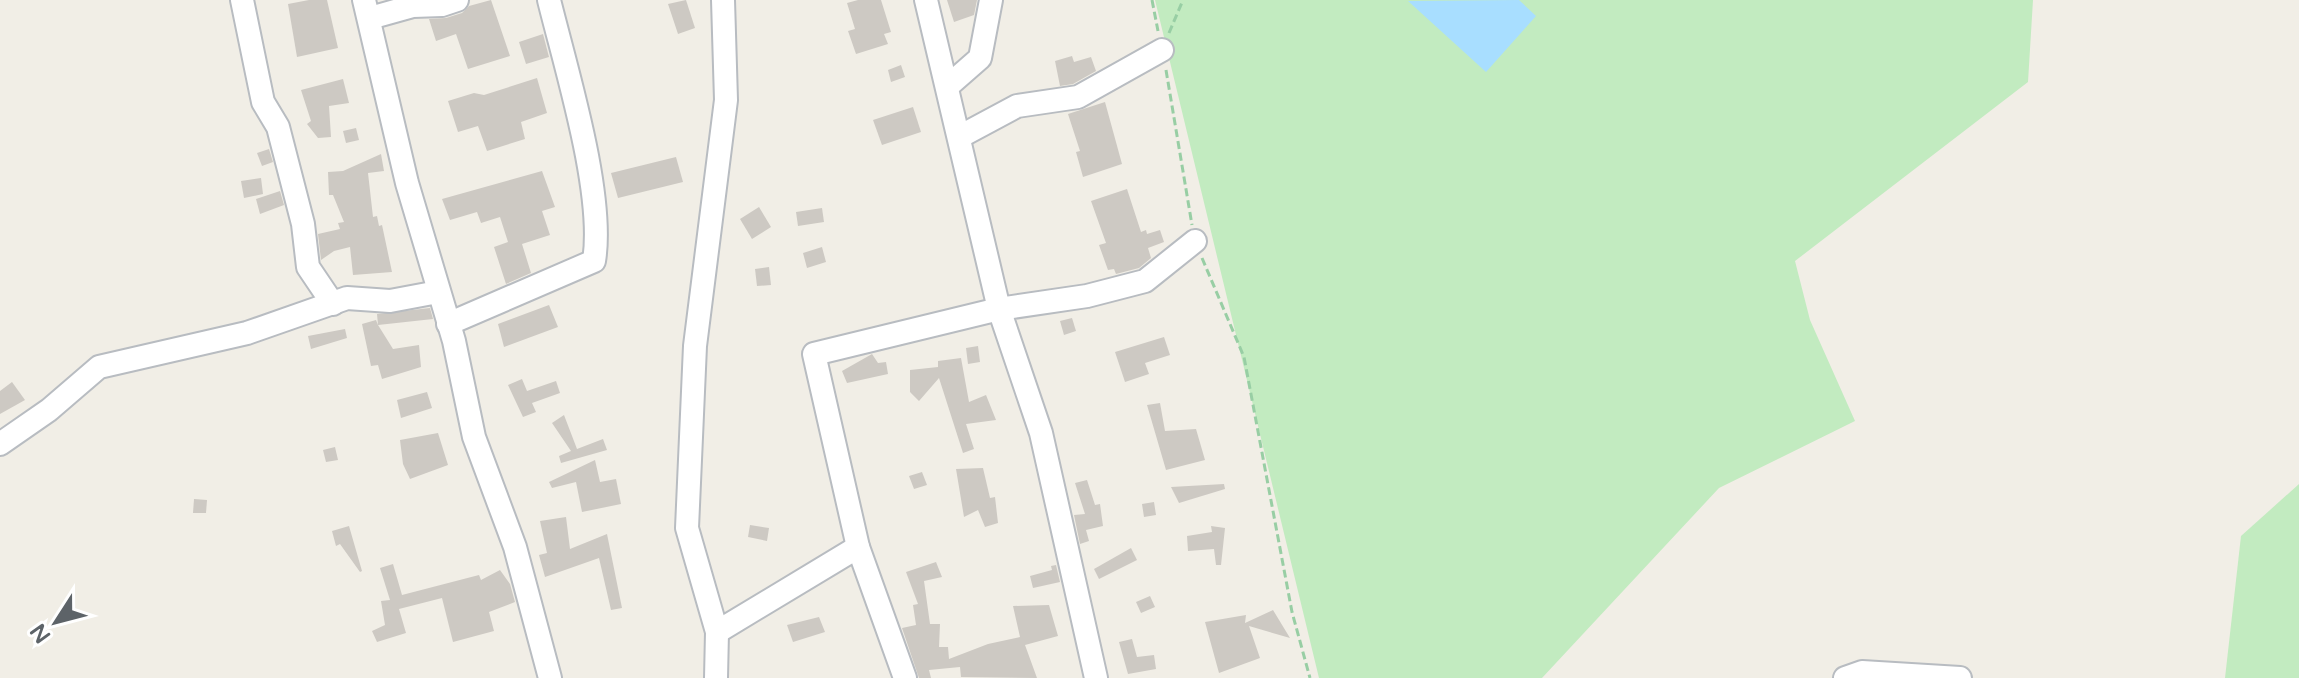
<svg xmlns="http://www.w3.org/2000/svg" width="2299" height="678" viewBox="0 0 2299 678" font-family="'Varela Round',sans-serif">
<rect width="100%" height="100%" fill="#f1eee6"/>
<!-- green -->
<g fill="#c2ebc0">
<polygon points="1155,0 2033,0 2028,82 1795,261 1810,320 1855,421 1719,488 1542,678 1319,678"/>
<polygon points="2299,484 2299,678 2225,678 2241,536"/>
</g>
<!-- water -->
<polygon fill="#a8deff" points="1519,0 1536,16 1486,72 1408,1"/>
<!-- building -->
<g fill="#cdc9c3">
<polygon points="309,0 327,0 338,48 297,57 288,4"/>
<polygon points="491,0 510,56 468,69 456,34 436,41 429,19 446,18 462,13 469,6"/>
<polygon points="686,0 695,28 678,34 668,4"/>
<polygon points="858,0 881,0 891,32 884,34 888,44 856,54 848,31 855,29 847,3"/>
<polygon points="947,0 977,0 974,15 954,22"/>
<polygon points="543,34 549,57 526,64 519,42"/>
<polygon points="1072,56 1074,62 1091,57 1096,71 1073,84 1060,86 1055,61"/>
<polygon points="901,65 905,77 891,82 888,70"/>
<polygon points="537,78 547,113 521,122 525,139 487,151 478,126 458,132 448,101 474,93 484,95"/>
<polygon points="343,79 349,103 329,106 331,137 318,138 307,124 311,121 301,90"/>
<polygon points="1105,102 1122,164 1083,177 1076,152 1080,151 1068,114"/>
<polygon points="913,107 921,132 882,145 873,120"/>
<polygon points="356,128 359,140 346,143 343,131"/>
<polygon points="269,149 273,162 262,166 257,153"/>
<polygon points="381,154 384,171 368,173 373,217 377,216 379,226 382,225 392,272 353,275 350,247 334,251 321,260 318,234 340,229 338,223 344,222 333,195 329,195 328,172 343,171"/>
<polygon points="676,157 683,182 618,198 611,173"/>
<polygon points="542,171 555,207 542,211 550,235 522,244 531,273 506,284 494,247 508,242 500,217 481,223 477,212 450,220 442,199"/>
<polygon points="261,178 263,194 244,198 241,181"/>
<polygon points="1127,189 1141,232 1146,230 1147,234 1160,230 1164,242 1148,248 1151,258 1139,268 1116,274 1114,269 1108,270 1099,245 1106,243 1091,201"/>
<polygon points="280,191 284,205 260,214 256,199"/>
<polygon points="759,207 771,227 752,239 740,219"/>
<polygon points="822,208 824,222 798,226 796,212"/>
<polygon points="822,247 826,262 807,268 803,253"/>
<polygon points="769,267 771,285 757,286 755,269"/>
<polygon points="549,305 558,327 504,347 498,324"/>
<polygon points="430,308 433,319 378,325 393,349 419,345 421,367 382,379 378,365 371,366 362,324 376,320 378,325 377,314"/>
<polygon points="1072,318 1076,331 1064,335 1060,321"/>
<polygon points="345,329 347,338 311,349 308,336"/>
<polygon points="1164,337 1170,355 1145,363 1149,374 1125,382 1115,352"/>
<polygon points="978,346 980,362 968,364 966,348"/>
<polygon points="872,354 878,363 886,362 888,374 847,383 842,371"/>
<polygon points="961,358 969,402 986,395 996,420 966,424 974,449 963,453 939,378 919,401 910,392 910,370 938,367 938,361"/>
<polygon points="522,379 527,391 556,381 560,393 532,403 536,412 523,417 508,385"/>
<polygon points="12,382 25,400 0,414 0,391"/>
<polygon points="427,392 432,408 401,418 397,400"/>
<polygon points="1160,403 1165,431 1196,429 1205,460 1166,470 1147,405"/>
<polygon points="564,415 577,449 603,439 607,450 561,463 559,456 571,451 552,423"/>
<polygon points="438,433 448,465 410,479 403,464 400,440"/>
<polygon points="335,447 338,460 326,462 323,450"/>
<polygon points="595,460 600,482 616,479 621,504 582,512 576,482 552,488 549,482"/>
<polygon points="983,468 990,498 995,497 998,523 985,527 978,510 964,517 956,469"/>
<polygon points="922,472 927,485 914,489 909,476"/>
<polygon points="1087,480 1095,505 1100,504 1103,526 1086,530 1089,541 1080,544 1074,515 1085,514 1075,483"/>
<polygon points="1224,484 1225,489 1179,503 1171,487"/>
<polygon points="194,499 207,500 206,513 193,513"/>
<polygon points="1154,502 1156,515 1144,517 1142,504"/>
<polygon points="566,517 570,549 607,534 622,608 611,610 599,558 545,577 539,555 547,553 540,521"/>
<polygon points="750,525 769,528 767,541 748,537"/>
<polygon points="349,526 362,571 360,572 340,544 336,546 332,531"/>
<polygon points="1211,526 1225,528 1221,565 1216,565 1214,549 1188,551 1187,536 1212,532"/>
<polygon points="1131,548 1137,560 1099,579 1094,569"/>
<polygon points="936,562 942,577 924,581 930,624 940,624 939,647 948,647 949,659 988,644 1020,637 1013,606 1049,605 1058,636 1025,645 1037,678 961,677 960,667 929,670 931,678 919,678 902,628 916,625 913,605 918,604 906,572"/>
<polygon points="393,564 402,595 479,575 481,580 500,570 510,584 515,602 489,612 494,631 453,642 442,598 399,609 406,633 377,642 372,631 385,625 381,601 390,600 380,568"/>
<polygon points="1056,565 1060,582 1033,588 1030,576 1052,570 1051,566"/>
<polygon points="1150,596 1155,607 1141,613 1136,602"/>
<polygon points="1273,610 1290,638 1249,626 1260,658 1219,673 1205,622 1246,615 1245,623"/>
<polygon points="819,617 825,632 793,642 787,625"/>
<polygon points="1132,639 1137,657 1154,655 1156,669 1128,674 1119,642"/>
</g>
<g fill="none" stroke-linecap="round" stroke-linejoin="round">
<defs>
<g id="minor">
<polyline points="242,0 263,102 278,127 303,224 308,267 333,304"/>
<polyline points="364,0 407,183 454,341 474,437 515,547 550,678"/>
<polyline points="926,0 999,309 1041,433 1096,678"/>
<polyline points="370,18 413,6 442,5 457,0"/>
<polyline points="948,86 980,58 991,0"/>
<polyline points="961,136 1017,106 1078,97 1162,50"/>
<path d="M448,324l146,-63c11,-67 -28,-192 -45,-261"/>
<polyline points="0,444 49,410 99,367 247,333 347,298 390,301 438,292"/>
<polyline points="717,632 858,547"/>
<polyline points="716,678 717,632 687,528 695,346 726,100 723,0"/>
<polyline points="905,678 858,547 814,354 999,309 1087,296 1145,281 1195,241"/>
<polyline points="1845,678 1862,672 1960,678"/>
</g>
</defs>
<!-- minor casing -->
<use href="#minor" stroke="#b8bcc1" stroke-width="26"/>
<!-- path -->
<g stroke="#98cea4" stroke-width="3" stroke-dasharray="8 4" stroke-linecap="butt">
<polyline points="1152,0 1158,31"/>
<polyline points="1169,33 1183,0"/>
<polyline points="1166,70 1192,225"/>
<polyline points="1202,258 1244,357 1292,612 1310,678"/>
</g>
<!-- minor -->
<use href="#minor" stroke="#fff" stroke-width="22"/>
</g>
<!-- north arrow -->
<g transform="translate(56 622) rotate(234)" stroke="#ffffff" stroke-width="6" paint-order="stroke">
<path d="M0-6L14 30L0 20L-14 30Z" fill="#5d6368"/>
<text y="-12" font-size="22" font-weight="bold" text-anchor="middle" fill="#5d6368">N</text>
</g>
</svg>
